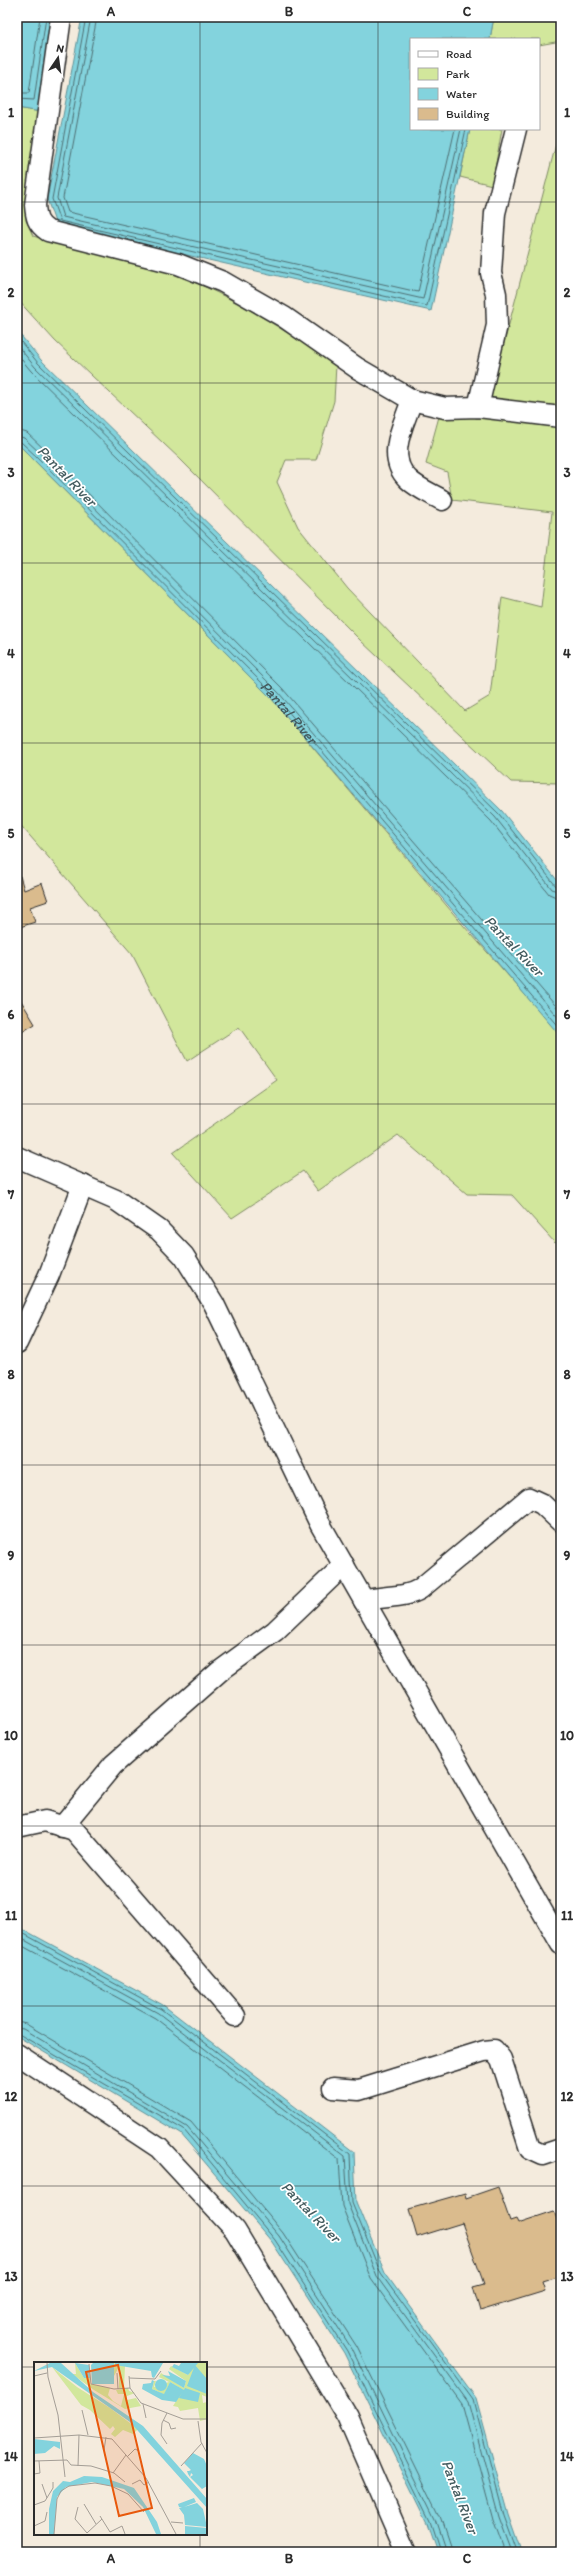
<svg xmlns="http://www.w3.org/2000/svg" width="578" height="2569" viewBox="0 0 578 2569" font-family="Itim,sans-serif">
<rect width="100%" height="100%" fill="#f4ebdd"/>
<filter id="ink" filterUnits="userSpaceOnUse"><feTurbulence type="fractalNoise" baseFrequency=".025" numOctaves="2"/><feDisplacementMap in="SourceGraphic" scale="8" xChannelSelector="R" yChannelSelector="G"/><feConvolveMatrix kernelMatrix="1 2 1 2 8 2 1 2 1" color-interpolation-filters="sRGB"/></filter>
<g filter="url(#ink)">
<!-- green -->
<g fill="#d2e79c" stroke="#7e8964">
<polygon points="494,17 561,17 561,41 539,45 539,39 490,39"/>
<path d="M17,108l24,4 -15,108 7,16c46,15 96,21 141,38 59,22 110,56 162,91l-2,36 -18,59h-30l-9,22 21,45 49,61 118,123 25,-15 12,-99 39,10 11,-95 -100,-12 -5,-28 -21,-8 14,-51 121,14v356l-50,-1 -150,-141 -180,-181 -126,-119 -38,-42z"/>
<polygon points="561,125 561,410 490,397"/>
<polygon points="470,129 502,129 492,185 460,177"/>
<polygon points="17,443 271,698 463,925 554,1027 561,1037 561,1239 555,1243 512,1195 467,1194 398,1135 318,1191 303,1171 232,1218 173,1153 277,1080 239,1027 187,1061 132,954 17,821"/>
</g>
<!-- water -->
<g fill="#83d3dd" stroke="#609096">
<polygon points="17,17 55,17 41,112 17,108"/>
<polygon points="82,17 494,17 490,39 411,39 411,129 470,129 431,311 56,225 47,199"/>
<polygon points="17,331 41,360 502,811 561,885 561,1037 271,698 17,443"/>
<polygon points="17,1926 163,2005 354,2152 356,2202 385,2273 476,2398 508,2515 521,2552 437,2552 427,2523 344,2353 272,2242 181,2134 17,2036"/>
</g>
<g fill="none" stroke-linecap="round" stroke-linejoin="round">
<!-- shore -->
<g stroke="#4e6e72" stroke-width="1">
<polyline points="86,17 52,199 60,221 427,306 466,129"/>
<polyline points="91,17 57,198 63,217 423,299 461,129"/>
<polyline points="97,17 63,198 68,212 418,292 455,129"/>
<polyline points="17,93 29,93 40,17"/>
<polyline points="17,99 34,100 46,17"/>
<polyline points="17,337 38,363 499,814 556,886 561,887"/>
<polyline points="17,345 35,367 495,817 552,889 561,893"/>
<polyline points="17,354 31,371 491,821 549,894 561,899"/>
<polyline points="17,430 27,433 44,449 282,688 561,1012"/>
<polyline points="17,436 24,438 40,453 278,692 561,1021"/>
<path id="s1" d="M17,441l4,1 16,15 237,238 287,335"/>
<polyline points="17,1930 161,2009 350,2154 352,2203 381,2274 473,2400 504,2516 517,2552"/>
<polyline points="17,1936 158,2013 345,2156 348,2204 377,2277 468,2402 499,2517 512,2552"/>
<polyline points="17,1943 155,2018 339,2159 342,2206 371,2279 462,2404 493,2519 505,2552"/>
<polyline points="17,2022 26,2024 191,2122 283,2233 357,2347 440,2516 452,2552"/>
<polyline points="17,2028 23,2029 187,2127 279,2236 352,2349 435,2519 446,2552"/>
<polyline points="17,2033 184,2130 275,2240 347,2351 430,2521 440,2552"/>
</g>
</g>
<!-- building -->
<g fill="#dabb8d" stroke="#2b2b2b">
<polygon points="20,876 24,890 42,883 48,901 30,907 35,922 17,928 17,877"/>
<polygon points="17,994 35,1024 17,1035"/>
<polygon points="498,2187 510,2221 516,2219 518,2223 554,2211 561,2231 561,2276 542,2282 545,2291 480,2311 473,2287 484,2284 462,2223 417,2237 409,2209 465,2193 466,2198"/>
</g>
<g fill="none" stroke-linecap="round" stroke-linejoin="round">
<defs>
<g id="minor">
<path d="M61,17l-26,188c1,12 2,19 13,26l130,33 45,18 61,35 73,51 55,32 33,8 33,-1 83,10"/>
<path d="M412,400c-8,24 -27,57 -4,79 9,9 24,15 34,21"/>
<polyline points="478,407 497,325 496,294 491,273 495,213 516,129"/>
<polyline points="17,1157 116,1200 159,1230 184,1256 214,1304 320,1524 561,1944"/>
<polyline points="17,1343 49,1275 83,1185"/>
<path d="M364,1601c19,-6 40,-2 56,-12l109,-91 13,6 19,18"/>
<polyline points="17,1827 45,1821 74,1830 235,2016"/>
<polyline points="62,1827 113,1765 220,1671 275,1631 344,1565"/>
<polyline points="17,2054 159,2148 235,2230 347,2416 406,2552"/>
<polyline points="333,2088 359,2090 484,2051 494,2050 501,2059 530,2149 543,2155 561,2149"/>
</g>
</defs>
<!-- minor casing -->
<use href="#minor" stroke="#2b2b2b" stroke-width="23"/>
<!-- minor -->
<use href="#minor" stroke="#fff" stroke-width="20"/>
</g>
</g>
<!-- grid -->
<path fill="none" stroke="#2b2b2b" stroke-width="1" stroke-opacity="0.55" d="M200,17v2346M378,17v2535M17,202h544M17,383h544M17,563h544M17,743h544M17,924h544M17,1104h544M17,1284h544M17,1465h544M17,1645h544M17,1826h544M17,2006h544M17,2186h544M17,2367h18M206,2367h355M200,2534v18"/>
<g text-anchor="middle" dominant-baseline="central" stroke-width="3.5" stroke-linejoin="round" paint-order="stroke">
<!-- water labels -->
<g font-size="15" font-style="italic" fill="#455d60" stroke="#fff">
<text transform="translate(67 476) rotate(46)">Pantal River</text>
<text stroke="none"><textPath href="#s1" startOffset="385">Pantal River</textPath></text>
<text transform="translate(514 946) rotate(46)">Pantal River</text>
<text transform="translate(311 2212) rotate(46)">Pantal River</text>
<text transform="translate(460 2497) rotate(69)">Pantal River</text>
</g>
</g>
<!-- overview -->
<g transform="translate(34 2362)">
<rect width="173" height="173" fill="#f4ebdd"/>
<path d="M41,1l9,15h6v6l20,4 -2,7 5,6 8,5 3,-12h-6l-2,-4 12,-2 1,3 6,2 -8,3v4l9,-2 5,8 -16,3 -31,-19 -22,-16h4zM80,1l11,3 -1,22h-5v-21l-5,9zM158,1h15v34l-5,-2 1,8 4,-1v17l-3,1 -4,1 -2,-13 -18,3 -2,-4 -5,-1 10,-16 -13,-8 -8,18 1,-6 -11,-5 2,-8h2l-2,6 15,-5 -10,-5 2,-4 23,15 2,-7 -17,-12 2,-3 17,9 7,-12zM18,5l25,20 33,21 28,21 -5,5 -10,-4 -8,7 -4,-3 4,-5 -2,-3 -3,3 -20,-19 -9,-5z" fill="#d2e79c"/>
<path d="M16,1h11l32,29 50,34 64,73v9l-77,-86 -78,-55 -18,4zM41,1l14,2 1,13h-6zM59,1h21v21h-22l-1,-19zM81,1h48l-9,15 -2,-1 -1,-6 -36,-6zM147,1h17l-10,12 -16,-8 2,-3 5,2zM161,3l12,14v15l-20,-8zM134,9l18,10 -2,7 -22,-13 8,1zM121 23a6 6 0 1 1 12 0a6 6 0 1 1-12 0ZM118,18l2,1 -2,8 12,5 -2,4 8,-16 14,8 1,-2 15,5 -2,9 -19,-4 3,-5 -6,9 -14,-2 -20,-11 1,-5 8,-1zM0,77l26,3v7l-6,-3 -9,7 -11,1zM159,91l11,6 3,7v20l-5,3 -12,-12 3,-2 -2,-2 -1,4 -2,-3 -1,-3h2l2,-1 -7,-7zM50,114l18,1 32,11 23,34 4,12h-5l-13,-27 -19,-18 -32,-7 -26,5 -9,10 -3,37h-5v-25l4,-18 10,-10 7,1zM160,136l2,4 -12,5 13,-4 6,6 4,18 -22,-2 -1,-10 -5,-7 3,-1h-3l-1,-3zM151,164l22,2v6h-22z" fill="#83d3dd"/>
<path fill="none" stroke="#a49e96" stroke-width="1" d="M13,1l1,14 10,38 7,62M55,2l2,20 23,5 16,-1M83,11l1,16M0,14l13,-3M95,14l1,12 11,15 42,16h24M95,16l26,1 6,-8M109,42l3,14M48,48l6,25M133,51l-5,10 -1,12 6,9M129,58l6,3 2,6 5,-1M164,59l3,21 6,11M0,76l45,-3 33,4 34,39 30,56M70,88l2,-13M93,95l8,-8 4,2M0,99l33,-1 4,5 20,1 23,7 11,9M44,104l1,-31M147,104l21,-23M79,111l13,-18M0,112l6,-1 -1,-12M8,122l5,14M98,122l8,-4 4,5 5,-3M50,142l12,20M0,143l11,-4 8,-13v-6M44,145l-3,12 12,14 15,-14M66,154l10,16 12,-6 3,8M137,160l12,1M0,164l11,-5 2,-9M20,172l3,-35 4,-8 8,-5 26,-3 16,3 17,8 16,18"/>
<path fill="#e8590c" fill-opacity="0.15" stroke="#e8590c" stroke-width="2" d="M84,3l34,143 -33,8 -33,-144z"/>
<rect width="173" height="173" fill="none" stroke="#2b2b2b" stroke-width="2"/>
</g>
<!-- margin -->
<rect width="578" height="2569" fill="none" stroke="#fff" stroke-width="44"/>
<!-- legend -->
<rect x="410" y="38" width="130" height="92" fill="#ffffff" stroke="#aaaaaa"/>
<rect x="418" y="51" width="20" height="6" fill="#ffffff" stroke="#aaaaaa"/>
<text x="446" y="58" font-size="12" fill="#2b2b2b">Road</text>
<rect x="418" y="68" width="20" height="12" fill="#d2e79c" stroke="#aaaaaa"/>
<text x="446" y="78" font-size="12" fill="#2b2b2b">Park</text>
<rect x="418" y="88" width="20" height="12" fill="#83d3dd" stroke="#aaaaaa"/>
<text x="446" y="98" font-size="12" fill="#2b2b2b">Water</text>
<rect x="418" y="108" width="20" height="12" fill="#dabb8d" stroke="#aaaaaa"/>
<text x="446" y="118" font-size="12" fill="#2b2b2b">Building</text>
<!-- north arrow -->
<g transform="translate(58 58) rotate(13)" stroke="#ffffff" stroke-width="3" paint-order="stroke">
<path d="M0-3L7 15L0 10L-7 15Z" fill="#2b2b2b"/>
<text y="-6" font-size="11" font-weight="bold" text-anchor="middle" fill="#2b2b2b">N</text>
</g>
<rect x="22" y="22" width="534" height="2525" fill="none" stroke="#2b2b2b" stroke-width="1.5"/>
<g font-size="13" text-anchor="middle" font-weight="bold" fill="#2b2b2b">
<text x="111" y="16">A</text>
<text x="289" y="16">B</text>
<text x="467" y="16">C</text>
<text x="11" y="117">1</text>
<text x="567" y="117">1</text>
<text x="11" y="297">2</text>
<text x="567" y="297">2</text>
<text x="11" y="477">3</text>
<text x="567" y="477">3</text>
<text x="11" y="658">4</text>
<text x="567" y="658">4</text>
<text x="11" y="838">5</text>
<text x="567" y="838">5</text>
<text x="11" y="1019">6</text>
<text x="567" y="1019">6</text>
<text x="11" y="1199">7</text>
<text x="567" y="1199">7</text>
<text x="11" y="1379">8</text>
<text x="567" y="1379">8</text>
<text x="11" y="1560">9</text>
<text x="567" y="1560">9</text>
<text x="11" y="1740">10</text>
<text x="567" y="1740">10</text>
<text x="11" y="1920">11</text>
<text x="567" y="1920">11</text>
<text x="11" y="2101">12</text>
<text x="567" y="2101">12</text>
<text x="11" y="2281">13</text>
<text x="567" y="2281">13</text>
<text x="11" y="2461">14</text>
<text x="567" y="2461">14</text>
<text x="111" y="2563">A</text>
<text x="289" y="2563">B</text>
<text x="467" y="2563">C</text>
</g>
</svg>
